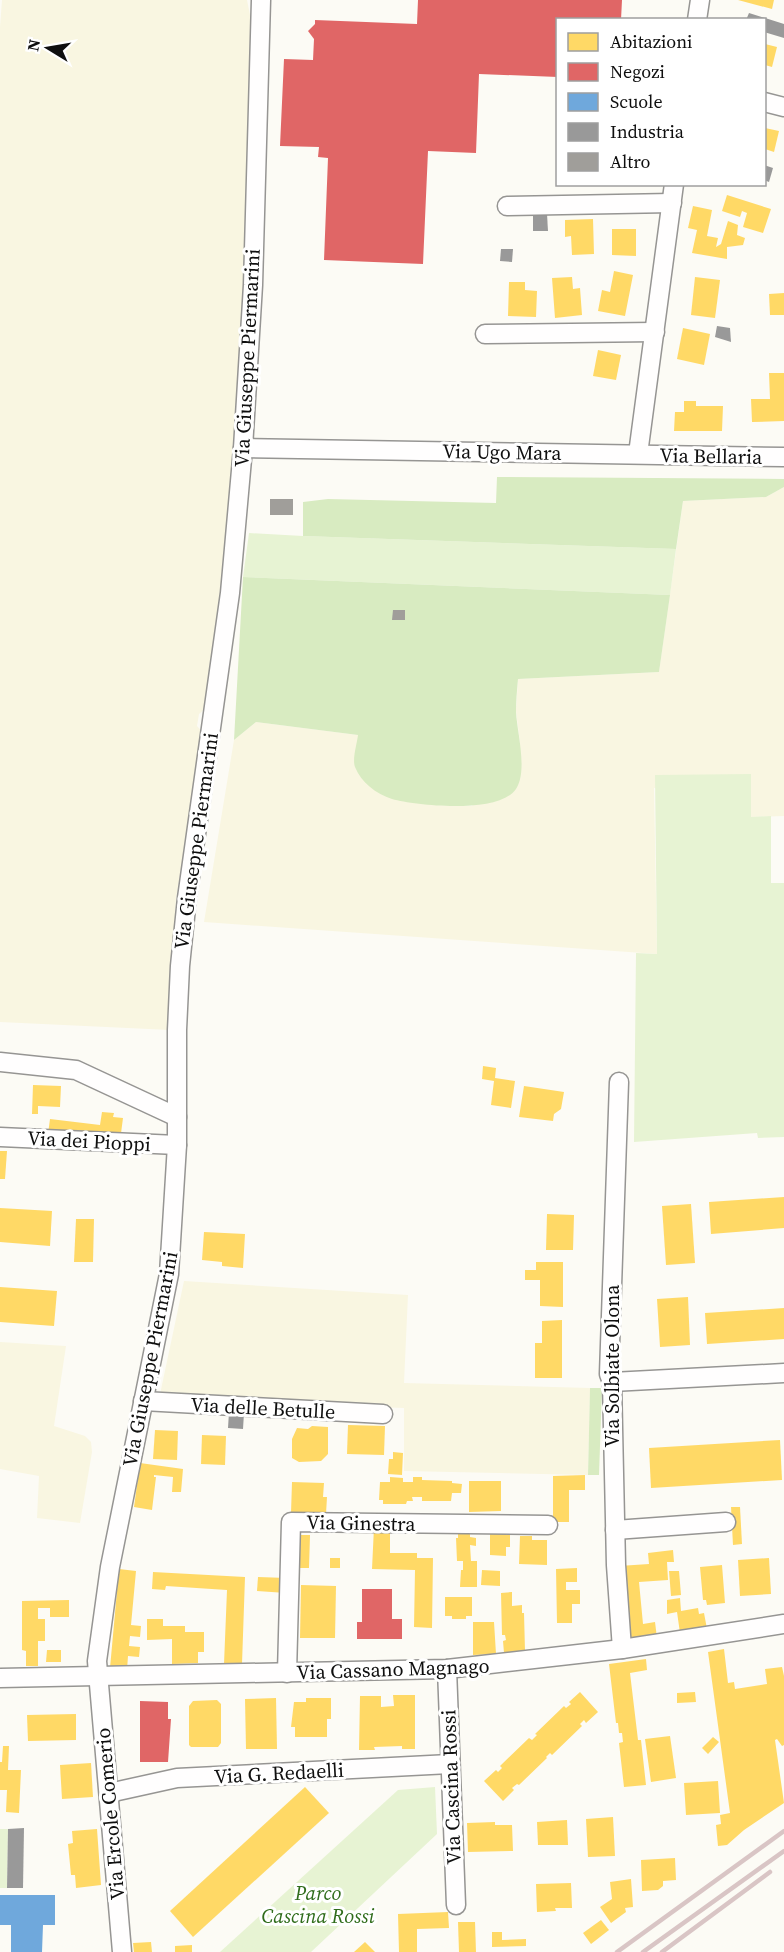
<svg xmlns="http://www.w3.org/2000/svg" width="784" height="1952" viewBox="0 0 784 1952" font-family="'Source Serif 4',serif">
<rect width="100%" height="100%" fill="#fcfbf5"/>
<!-- farmland -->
<g fill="#f9f6e1">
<polygon points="2,0 247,0 252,25 253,104 237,418 222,600 208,706 199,714 197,726 204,734 176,898 170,1030 0,1022 0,27"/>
<polygon points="784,487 784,816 751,817 751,774 654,788 657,954 204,922 234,740 256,722 358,735 391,798 436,805 472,806 520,743 516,711 518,679 659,672 683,501 766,497"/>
<polygon points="184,1281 408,1295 404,1383 590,1388 588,1475 404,1471 404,1408 159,1399"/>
<polygon points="0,1342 66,1346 54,1426 85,1436 91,1442 92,1452 80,1523 37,1518 39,1476 0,1469"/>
</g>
<!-- green -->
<g fill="#e7f3d3">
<polygon points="249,533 303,536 676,549 670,595 243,577"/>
<polygon points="751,774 751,817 771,816 771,883 784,883 784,1137 758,1138 757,1133 634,1142 636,953 657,954 655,775"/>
<polygon points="435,1787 437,1834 311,1952 220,1952 398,1790"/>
<polygon points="0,1829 8,1829 7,1888 0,1888"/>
</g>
<!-- forest -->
<g fill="#d8ebc1">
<polygon points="497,477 784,479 784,487 766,497 683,501 676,549 303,536 303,502 328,499 496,503"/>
<path d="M243,577l427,18 -11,77 -141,7c-1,11 -2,22 -2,33 1,20 12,59 0,77 -17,25 -98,17 -124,10 -16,-5 -31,-17 -37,-32 -3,-8 2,-23 3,-32l-102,-13 -22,18z"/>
<polygon points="590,1388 602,1388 599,1475 588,1475"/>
</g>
<!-- homes -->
<g fill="#ffd966">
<polygon points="738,0 774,0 772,9"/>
<polygon points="765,44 777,47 772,67 765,65"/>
<polygon points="765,128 779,131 774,152 765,149"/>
<polygon points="727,195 771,209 763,233 743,227 747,213 742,211 740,217 722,211"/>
<polygon points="693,206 712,210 707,236 718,238 716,247 721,244 728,221 738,225 737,235 745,238 743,245 727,247 727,259 692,253 697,230 688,228"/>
<polygon points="593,219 594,254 572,255 571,236 565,237 565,220"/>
<polygon points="612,229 636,229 636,256 612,255"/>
<polygon points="614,271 633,275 625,316 598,311 602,290 610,292"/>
<polygon points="572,277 573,289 580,288 582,315 555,318 552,278"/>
<polygon points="695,277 720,280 715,318 691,315"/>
<polygon points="509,282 525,282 525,290 537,291 536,317 508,316"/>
<polygon points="784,293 784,315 770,315 769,294"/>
<polygon points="683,328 710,334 704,365 677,359"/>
<polygon points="598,350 621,355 616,380 593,376"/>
<polygon points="769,373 784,373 784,421 752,422 751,399 770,399"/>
<polygon points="684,401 696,401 696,406 723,406 722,431 674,431 675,412 684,412"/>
<polygon points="483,1066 496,1068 495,1078 515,1081 511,1108 491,1105 494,1081 482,1079"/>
<polygon points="33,1085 61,1086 60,1107 38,1106 38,1114 32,1114"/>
<polygon points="524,1086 564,1092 561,1109 554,1114 553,1121 519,1117"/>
<polygon points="102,1112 114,1113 113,1117 123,1118 120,1141 48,1134 50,1119 100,1125"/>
<polygon points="0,1151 7,1151 5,1179 0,1179"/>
<polygon points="784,1197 784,1228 711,1234 709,1202"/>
<polygon points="691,1204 695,1263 666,1265 662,1206"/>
<polygon points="0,1208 52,1211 50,1246 0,1242"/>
<polygon points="547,1214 574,1215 573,1250 546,1250"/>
<polygon points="76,1219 94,1219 93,1262 74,1262"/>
<polygon points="204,1232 245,1234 243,1268 222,1266 222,1262 202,1260"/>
<polygon points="536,1262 563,1262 563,1307 540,1306 540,1280 525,1280 525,1270 536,1270"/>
<polygon points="0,1287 57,1291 54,1326 0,1322"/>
<polygon points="688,1297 690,1345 660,1347 657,1299"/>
<polygon points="784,1308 784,1339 707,1344 705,1313"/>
<polygon points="562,1320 562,1378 535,1378 535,1343 542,1343 542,1321"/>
<polygon points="348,1425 385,1426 384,1455 347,1454"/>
<polygon points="312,1426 328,1427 328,1454 321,1461 299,1462 292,1458 292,1439 297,1428 308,1429"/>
<polygon points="155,1430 178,1431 177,1460 153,1459"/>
<polygon points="202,1435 226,1436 225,1465 201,1464"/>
<polygon points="780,1440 782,1480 651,1488 649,1448"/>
<polygon points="393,1452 403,1453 402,1475 388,1474 389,1459 393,1459"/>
<polygon points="140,1463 183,1469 181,1492 172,1492 173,1477 154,1475 154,1477 156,1477 152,1510 134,1507"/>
<polygon points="585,1475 585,1490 569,1490 569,1522 553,1522 553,1476"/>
<polygon points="390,1477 403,1478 403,1482 413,1482 413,1477 422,1477 422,1480 452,1481 452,1483 462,1484 461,1493 452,1493 451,1501 422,1501 422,1497 412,1497 413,1501 407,1501 406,1504 383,1504 383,1500 379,1500 380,1482 390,1482"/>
<polygon points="469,1481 501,1481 501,1511 469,1512"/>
<polygon points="292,1482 324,1483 323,1497 327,1497 326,1514 291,1513"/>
<polygon points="731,1507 740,1507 742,1544 733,1545"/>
<polygon points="374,1527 390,1527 390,1553 417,1553 417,1558 433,1558 432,1628 414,1627 415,1570 372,1569"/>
<polygon points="458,1527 470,1527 470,1537 476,1538 476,1546 470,1545 471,1561 477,1561 477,1587 460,1587 461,1570 463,1570 463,1561 457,1561 456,1538 458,1538"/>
<polygon points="490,1527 506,1527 506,1535 510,1535 510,1547 506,1547 506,1556 490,1555"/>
<polygon points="295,1535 310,1535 309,1568 294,1568"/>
<polygon points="520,1536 532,1536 532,1540 547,1540 547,1565 519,1564"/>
<polygon points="673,1550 674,1562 667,1562 668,1580 639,1582 643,1624 655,1622 657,1638 625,1641 619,1566 649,1564 648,1553"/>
<rect x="330" y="1558" width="10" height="10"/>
<polygon points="769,1558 771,1594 740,1596 738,1560"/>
<polygon points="722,1565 725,1603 707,1605 706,1600 703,1600 700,1567"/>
<polygon points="577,1568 577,1582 566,1582 566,1590 580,1590 580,1604 572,1604 572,1623 557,1623 556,1569"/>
<polygon points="119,1569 136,1571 131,1625 141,1626 140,1637 130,1636 129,1646 140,1647 139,1657 128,1656 127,1670 110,1668"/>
<polygon points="482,1570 500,1571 500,1586 481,1585"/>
<polygon points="669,1571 679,1571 681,1595 671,1596"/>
<polygon points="153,1572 245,1577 242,1664 224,1664 227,1590 166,1586 165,1590 152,1589"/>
<polygon points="258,1577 287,1578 286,1593 257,1591"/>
<polygon points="301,1585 336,1586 335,1638 300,1638"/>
<polygon points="512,1592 512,1606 522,1605 522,1613 524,1613 525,1651 504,1653 503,1641 506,1640 505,1635 502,1635 501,1593"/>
<polygon points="445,1597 472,1597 472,1616 466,1616 466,1619 452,1619 452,1616 445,1616"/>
<polygon points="680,1598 681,1611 698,1608 699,1614 704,1613 707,1629 680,1633 677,1612 667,1614 667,1600"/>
<polygon points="69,1600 69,1617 50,1617 50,1608 38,1608 38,1619 45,1619 45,1641 38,1641 38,1666 26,1666 26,1651 22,1650 22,1601"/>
<polygon points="147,1619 163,1619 163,1626 185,1626 185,1632 204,1632 204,1652 198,1652 198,1663 172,1664 172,1639 147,1640"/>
<polygon points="473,1622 494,1622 496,1654 473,1655"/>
<polygon points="724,1649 728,1683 734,1682 735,1689 767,1684 765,1669 782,1667 784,1676 784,1745 782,1746 777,1739 775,1740 784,1803 744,1830 727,1845 718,1846 716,1825 721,1824 720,1815 730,1813 708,1652"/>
<polygon points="47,1650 61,1650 61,1662 46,1662"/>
<polygon points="646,1659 647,1670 630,1673 638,1740 641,1740 646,1785 624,1787 619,1743 623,1742 622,1733 619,1733 618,1723 616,1723 609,1664"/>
<polygon points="580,1692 598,1712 586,1723 584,1720 580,1724 582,1726 552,1755 550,1753 546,1757 547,1758 519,1785 517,1784 512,1788 514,1790 503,1801 484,1781 496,1770 498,1772 502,1768 500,1766 529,1738 532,1740 537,1735 535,1734 564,1706 566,1708 571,1704 569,1702"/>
<polygon points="695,1692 696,1702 677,1703 677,1693"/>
<polygon points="393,1695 415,1695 415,1749 402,1749 402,1746 374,1747 375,1750 359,1750 360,1696 381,1696 381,1707 394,1706"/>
<polygon points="276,1698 277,1749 246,1749 245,1699"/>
<polygon points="306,1698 331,1698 331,1719 327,1719 327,1737 295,1737 295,1727 291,1727 294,1702 306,1702"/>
<polygon points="217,1700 221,1704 221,1743 218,1747 191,1747 189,1745 189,1706 193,1701"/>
<polygon points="76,1714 76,1740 28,1741 27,1715"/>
<polygon points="670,1736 676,1778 651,1782 645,1739"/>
<polygon points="713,1737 719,1742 708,1754 702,1748"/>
<polygon points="3,1746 9,1746 8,1770 21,1770 19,1813 6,1812 7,1790 0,1790 0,1762 2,1762"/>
<polygon points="91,1763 93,1797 62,1799 60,1765"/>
<polygon points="718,1781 720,1813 686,1815 684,1783"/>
<polygon points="305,1787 329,1813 193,1937 170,1911"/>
<polygon points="613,1817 615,1856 588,1857 586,1819"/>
<polygon points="567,1820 568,1845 538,1845 537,1822"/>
<polygon points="495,1822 495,1825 512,1825 513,1851 468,1852 467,1823"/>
<polygon points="97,1829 101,1885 76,1888 75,1875 71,1875 68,1844 73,1843 72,1831"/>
<polygon points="675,1858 676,1880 663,1881 663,1886 658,1890 642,1891 641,1860"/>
<polygon points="631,1879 633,1907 625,1908 626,1912 611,1923 600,1907 612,1899 610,1882"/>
<polygon points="571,1883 572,1908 555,1908 556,1911 537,1912 536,1884"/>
<polygon points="448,1912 449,1928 417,1929 417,1952 399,1952 398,1914"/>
<polygon points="601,1920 609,1930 591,1944 583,1933"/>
<polygon points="458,1922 475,1922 476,1952 459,1952"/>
<polygon points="492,1932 502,1932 502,1940 526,1939 526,1946 492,1947"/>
<polygon points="151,1942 152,1952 134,1952 133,1943"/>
<polygon points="365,1942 375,1952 354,1952"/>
<polygon points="192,1945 192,1952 175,1952 175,1946"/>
</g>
<!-- shops -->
<g fill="#e06666">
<polygon points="418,0 622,0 621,20 558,20 558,77 479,74 476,153 428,151 423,264 324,260 328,158 318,157 319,147 280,146 284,59 313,60 314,39 308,31 315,24 315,20 417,24"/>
<polygon points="362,1589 392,1589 392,1619 402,1619 402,1639 357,1639 357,1622 362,1622"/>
<polygon points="140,1701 168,1702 168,1719 171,1719 168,1762 140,1762"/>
</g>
<!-- schools -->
<polygon fill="#6fa8dc" points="0,1895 55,1895 55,1925 43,1925 42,1952 11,1952 11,1925 0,1925"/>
<!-- industry -->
<g fill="#999">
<polygon points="749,13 784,24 784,38 764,32 764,20 746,20"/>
<polygon points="764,165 773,168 769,182 764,180"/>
<polygon points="533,214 547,214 548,231 533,231"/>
<polygon points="501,249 513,249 512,262 500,261"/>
<polygon points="717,326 730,328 731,342 715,337"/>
<polygon points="229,1412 244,1413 243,1429 228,1428"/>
<polygon points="24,1828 23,1888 7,1888 8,1829"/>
</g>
<!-- building -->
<g fill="#a09e9a">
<rect x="270" y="499" width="23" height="16"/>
<polygon points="393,610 405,610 405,620 392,620"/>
</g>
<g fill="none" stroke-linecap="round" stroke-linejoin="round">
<defs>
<g id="minor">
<polyline points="697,20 700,0"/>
<polyline points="764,102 784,107"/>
<polyline points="507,206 672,203"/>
<polyline points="485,334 655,332"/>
<polyline points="243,448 784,457"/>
<polyline points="638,454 674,184"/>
<polyline points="0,1062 76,1070 177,1117"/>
<polyline points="619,1082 609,1374 612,1382 616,1565 622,1649"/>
<polyline points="0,1137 177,1145"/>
<polyline points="612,1382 784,1373"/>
<polyline points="143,1401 383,1414"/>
<polyline points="615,1530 726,1522"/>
<polyline points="447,1669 456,1905"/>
<polyline points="287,1673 291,1522 548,1525"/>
<polyline points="0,1678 447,1669 622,1649 784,1624"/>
<polyline points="109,1793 177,1778 450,1764"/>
<polyline points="122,1952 97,1661 110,1567 169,1274 177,1145 177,1030 180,966 187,898 230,593 243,448 253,285 261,0"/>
</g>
</defs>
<!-- minor casing -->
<use href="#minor" stroke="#969593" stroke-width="21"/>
<!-- minor -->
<use href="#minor" stroke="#fffefe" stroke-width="18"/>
<!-- rail -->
<g stroke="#d9c5c5" stroke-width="4.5">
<polyline points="617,1952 784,1831"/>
<polyline points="643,1952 784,1851"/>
<polyline points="662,1952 770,1872"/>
</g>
</g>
<g text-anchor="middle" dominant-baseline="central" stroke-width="6" stroke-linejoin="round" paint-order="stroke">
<!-- street labels -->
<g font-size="20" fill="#0f0f0f" stroke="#fff">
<text transform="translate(247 358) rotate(-87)">Via Giuseppe Piermarini</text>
<text transform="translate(502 452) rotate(1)">Via Ugo Mara</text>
<text transform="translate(711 456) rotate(1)">Via Bellaria</text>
<text transform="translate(196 841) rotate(-82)">Via Giuseppe Piermarini</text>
<text transform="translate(89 1141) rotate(3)">Via dei Pioppi</text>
<text transform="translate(150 1359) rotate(-79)">Via Giuseppe Piermarini</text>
<text transform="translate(612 1366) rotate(-90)">Via Solbiate Olona</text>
<text transform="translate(263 1408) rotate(3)">Via delle Betulle</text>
<text transform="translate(361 1523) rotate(1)">Via Ginestra</text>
<text transform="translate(393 1669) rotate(-2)">Via Cassano Magnago</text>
<text transform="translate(279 1773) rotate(-3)">Via G. Redaelli</text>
<text transform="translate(451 1787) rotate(-92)">Via Cascina Rossi</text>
<text transform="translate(110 1814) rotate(-95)">Via Ercole Comerio</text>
</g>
<!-- park labels -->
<g font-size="20" font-style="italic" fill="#2f6c1b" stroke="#fff">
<text x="318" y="1893">Parco<tspan x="318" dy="23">Cascina Rossi</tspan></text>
</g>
</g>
<!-- legend -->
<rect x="556" y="18" width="210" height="168" fill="#ffffff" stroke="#9f9f9f" stroke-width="1.5"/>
<rect x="568" y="33" width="30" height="18" fill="#ffd966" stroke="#9f9f9f" stroke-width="1.5"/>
<text x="610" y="48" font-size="18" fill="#0f0f0f">Abitazioni</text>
<rect x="568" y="63" width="30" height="18" fill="#e06666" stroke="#9f9f9f" stroke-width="1.5"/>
<text x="610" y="78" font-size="18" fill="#0f0f0f">Negozi</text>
<rect x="568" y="93" width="30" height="18" fill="#6fa8dc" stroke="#9f9f9f" stroke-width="1.5"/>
<text x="610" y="108" font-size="18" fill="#0f0f0f">Scuole</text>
<rect x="568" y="123" width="30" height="18" fill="#999999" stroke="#9f9f9f" stroke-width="1.5"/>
<text x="610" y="138" font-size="18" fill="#0f0f0f">Industria</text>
<rect x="568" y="153" width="30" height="18" fill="#a09e9a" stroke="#9f9f9f" stroke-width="1.5"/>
<text x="610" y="168" font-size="18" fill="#0f0f0f">Altro</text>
<!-- north arrow -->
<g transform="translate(48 48) rotate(281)" stroke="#ffffff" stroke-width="4.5" paint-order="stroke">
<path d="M0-4.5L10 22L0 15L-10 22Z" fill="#0f0f0f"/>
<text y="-9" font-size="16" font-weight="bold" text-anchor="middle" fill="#0f0f0f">N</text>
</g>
</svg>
